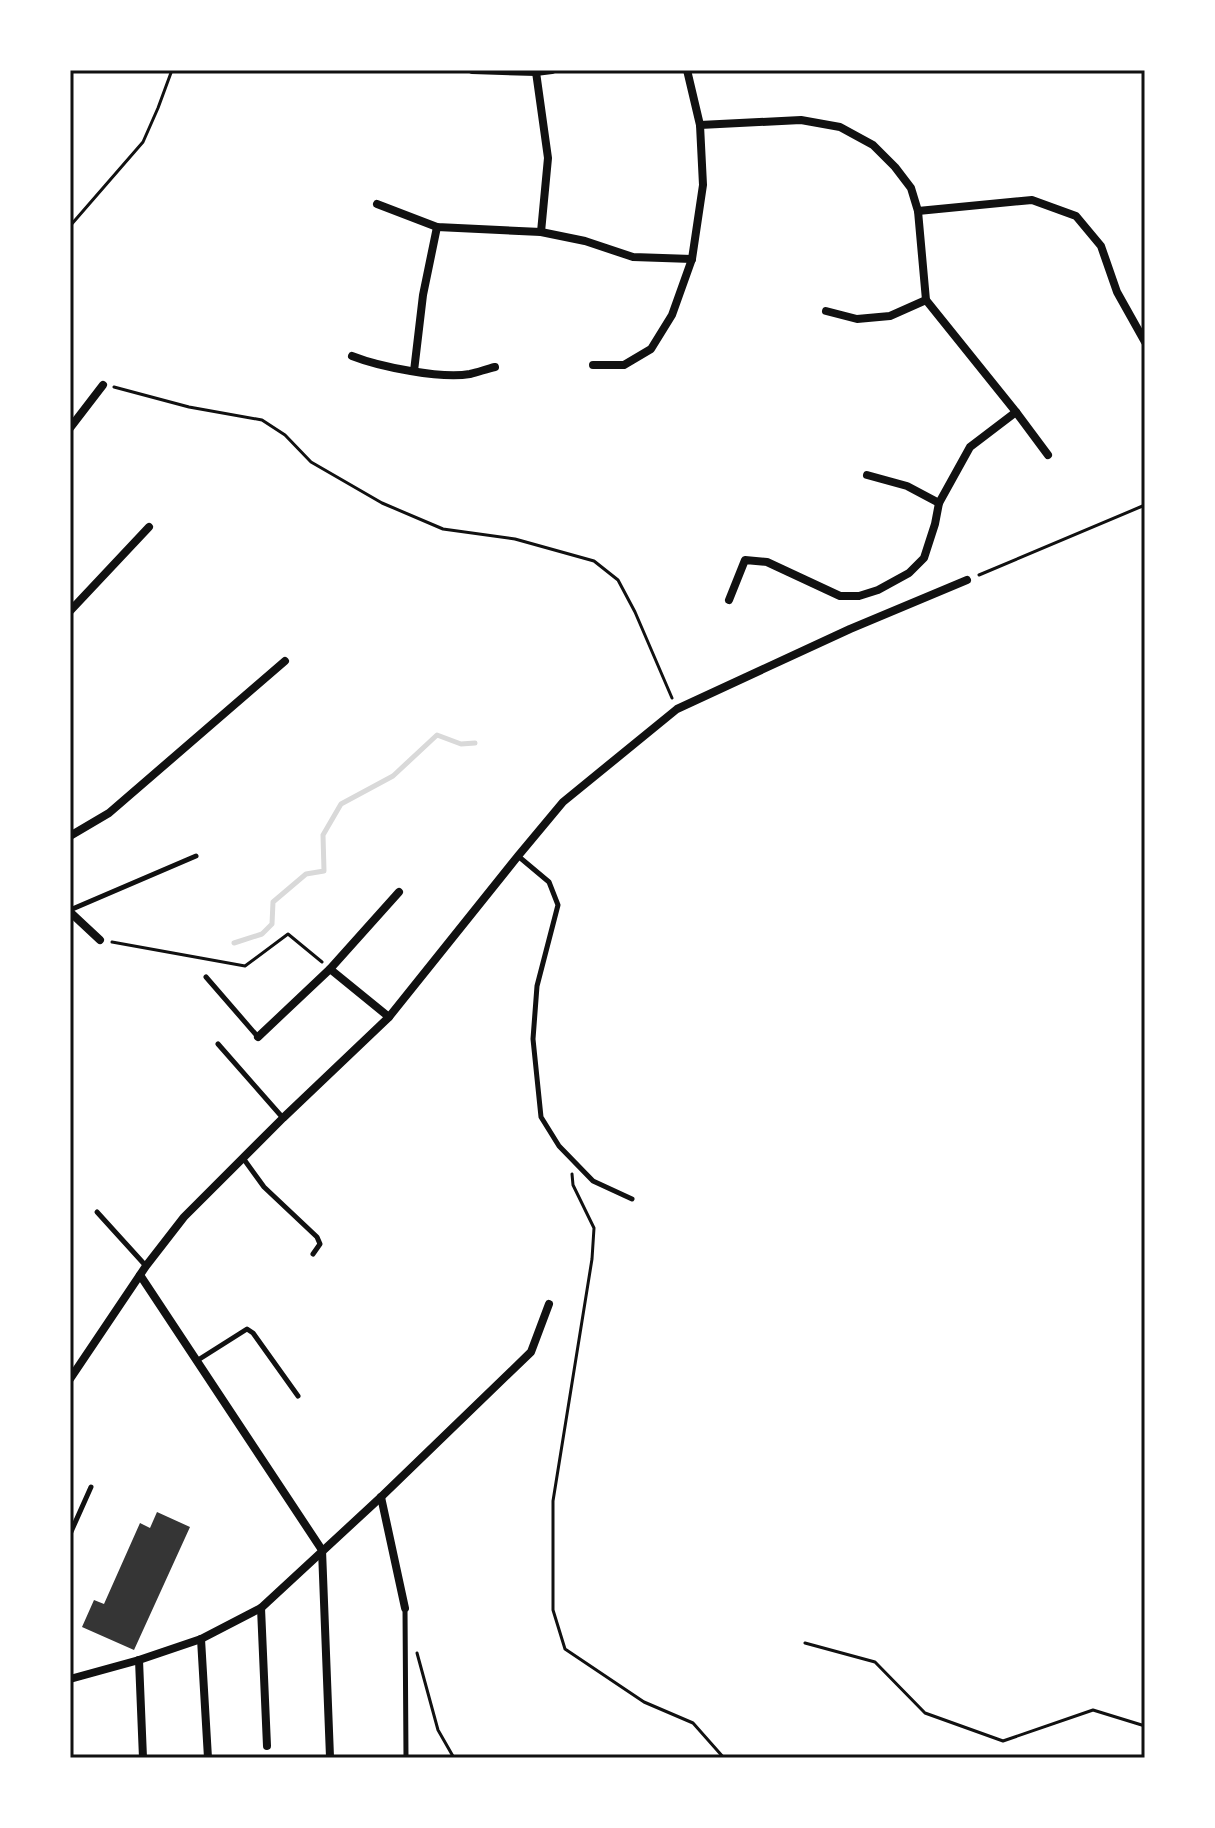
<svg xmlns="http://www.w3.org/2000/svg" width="1215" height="1828" viewBox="0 0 1215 1828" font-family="'Roboto Condensed',sans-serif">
<rect width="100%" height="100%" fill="#fff"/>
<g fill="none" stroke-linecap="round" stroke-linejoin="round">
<!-- stream -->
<polyline stroke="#d9d9d9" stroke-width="5" points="234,943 262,934 272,924 273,902 306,874 324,871 323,835 341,804 393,776 437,735 461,744 475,743"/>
</g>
<!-- building -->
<polygon fill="#353535" points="157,1512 190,1527 134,1650 82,1627 94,1600 104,1604 140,1523 150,1528"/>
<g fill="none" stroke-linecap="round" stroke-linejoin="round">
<!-- path -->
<g stroke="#111" stroke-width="3">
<polyline points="70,226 143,142 158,108 172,70"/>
<polyline points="114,387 189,407 262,420 285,435 311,462 382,503 443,529 515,539 594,561 618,580 635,612 672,698"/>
<polyline points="979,575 1145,505"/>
<polyline points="112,942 245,966 288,934 322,962"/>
<polyline points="572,1174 573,1185 594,1228 592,1259 553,1501 553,1610 565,1649 644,1702 693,1723 724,1758"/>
<polyline points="805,1643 875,1662 925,1713 1003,1741 1093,1710 1145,1726"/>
<polyline points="417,1653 438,1730 454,1758"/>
</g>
<!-- service -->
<g stroke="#111" stroke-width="5">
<polyline points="518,856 549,882 558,905 537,986 533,1039 541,1117 559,1146 593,1181 632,1199"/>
<polyline points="70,910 196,856"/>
<polyline points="206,977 258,1037"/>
<polyline points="218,1044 283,1118"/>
<polyline points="243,1158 264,1187 317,1237 320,1244 313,1254"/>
<polyline points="97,1212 146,1266"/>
<polyline points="198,1360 247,1329 253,1333 298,1396"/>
<polyline points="70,1534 91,1487"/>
<polyline points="405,1608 406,1758"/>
</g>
<!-- minor -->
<g stroke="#111" stroke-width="8">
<polyline points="472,70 536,72 552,70"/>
<polyline points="536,72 548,158 541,232"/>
<polyline points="700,125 801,120 840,127 873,145 895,167 911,188 918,211 1032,200 1076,216 1101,246 1117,292 1145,342"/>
<polyline points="377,204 437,227 541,232 585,241 633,257 692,259"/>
<polyline points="918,211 926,300 1016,412 1048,455"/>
<polyline points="826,311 857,319 890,316 926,300"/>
<path d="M352,356c28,11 89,23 118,18 8,-2 17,-5 25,-7"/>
<polyline points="593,365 624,365 651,349 672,315 692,259 703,185 700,125 687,70"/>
<polyline points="414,371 423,295 437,227"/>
<polyline points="70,428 103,385"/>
<polyline points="867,475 907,486 939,503"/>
<polyline points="729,600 745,560 767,562 840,596 859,596 878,590 909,573 924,558 935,524 939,503 970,447 1016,412"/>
<polyline points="70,611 149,527"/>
<polyline points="70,836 109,813 285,661"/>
<polyline points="70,912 100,940"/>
<polyline points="330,969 389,1017"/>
<polyline points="258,1037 330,969 399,892"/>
<polyline points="140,1275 322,1550 330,1757"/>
<polyline points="70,1379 146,1266 184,1217 283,1118 389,1017 518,856 563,802 677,709 850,629 967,580"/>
<polyline points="381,1497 405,1608"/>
<polyline points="261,1608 267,1746"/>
<polyline points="201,1639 208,1758"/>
<polyline points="139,1660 143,1758"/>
<polyline points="70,1679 139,1660 201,1639 261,1608 381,1497 531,1352 549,1304"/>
</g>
</g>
<!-- border -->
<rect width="1215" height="1828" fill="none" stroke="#ffffff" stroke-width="144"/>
<rect x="72" y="72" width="1071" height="1684" fill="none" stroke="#111" stroke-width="3"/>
</svg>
